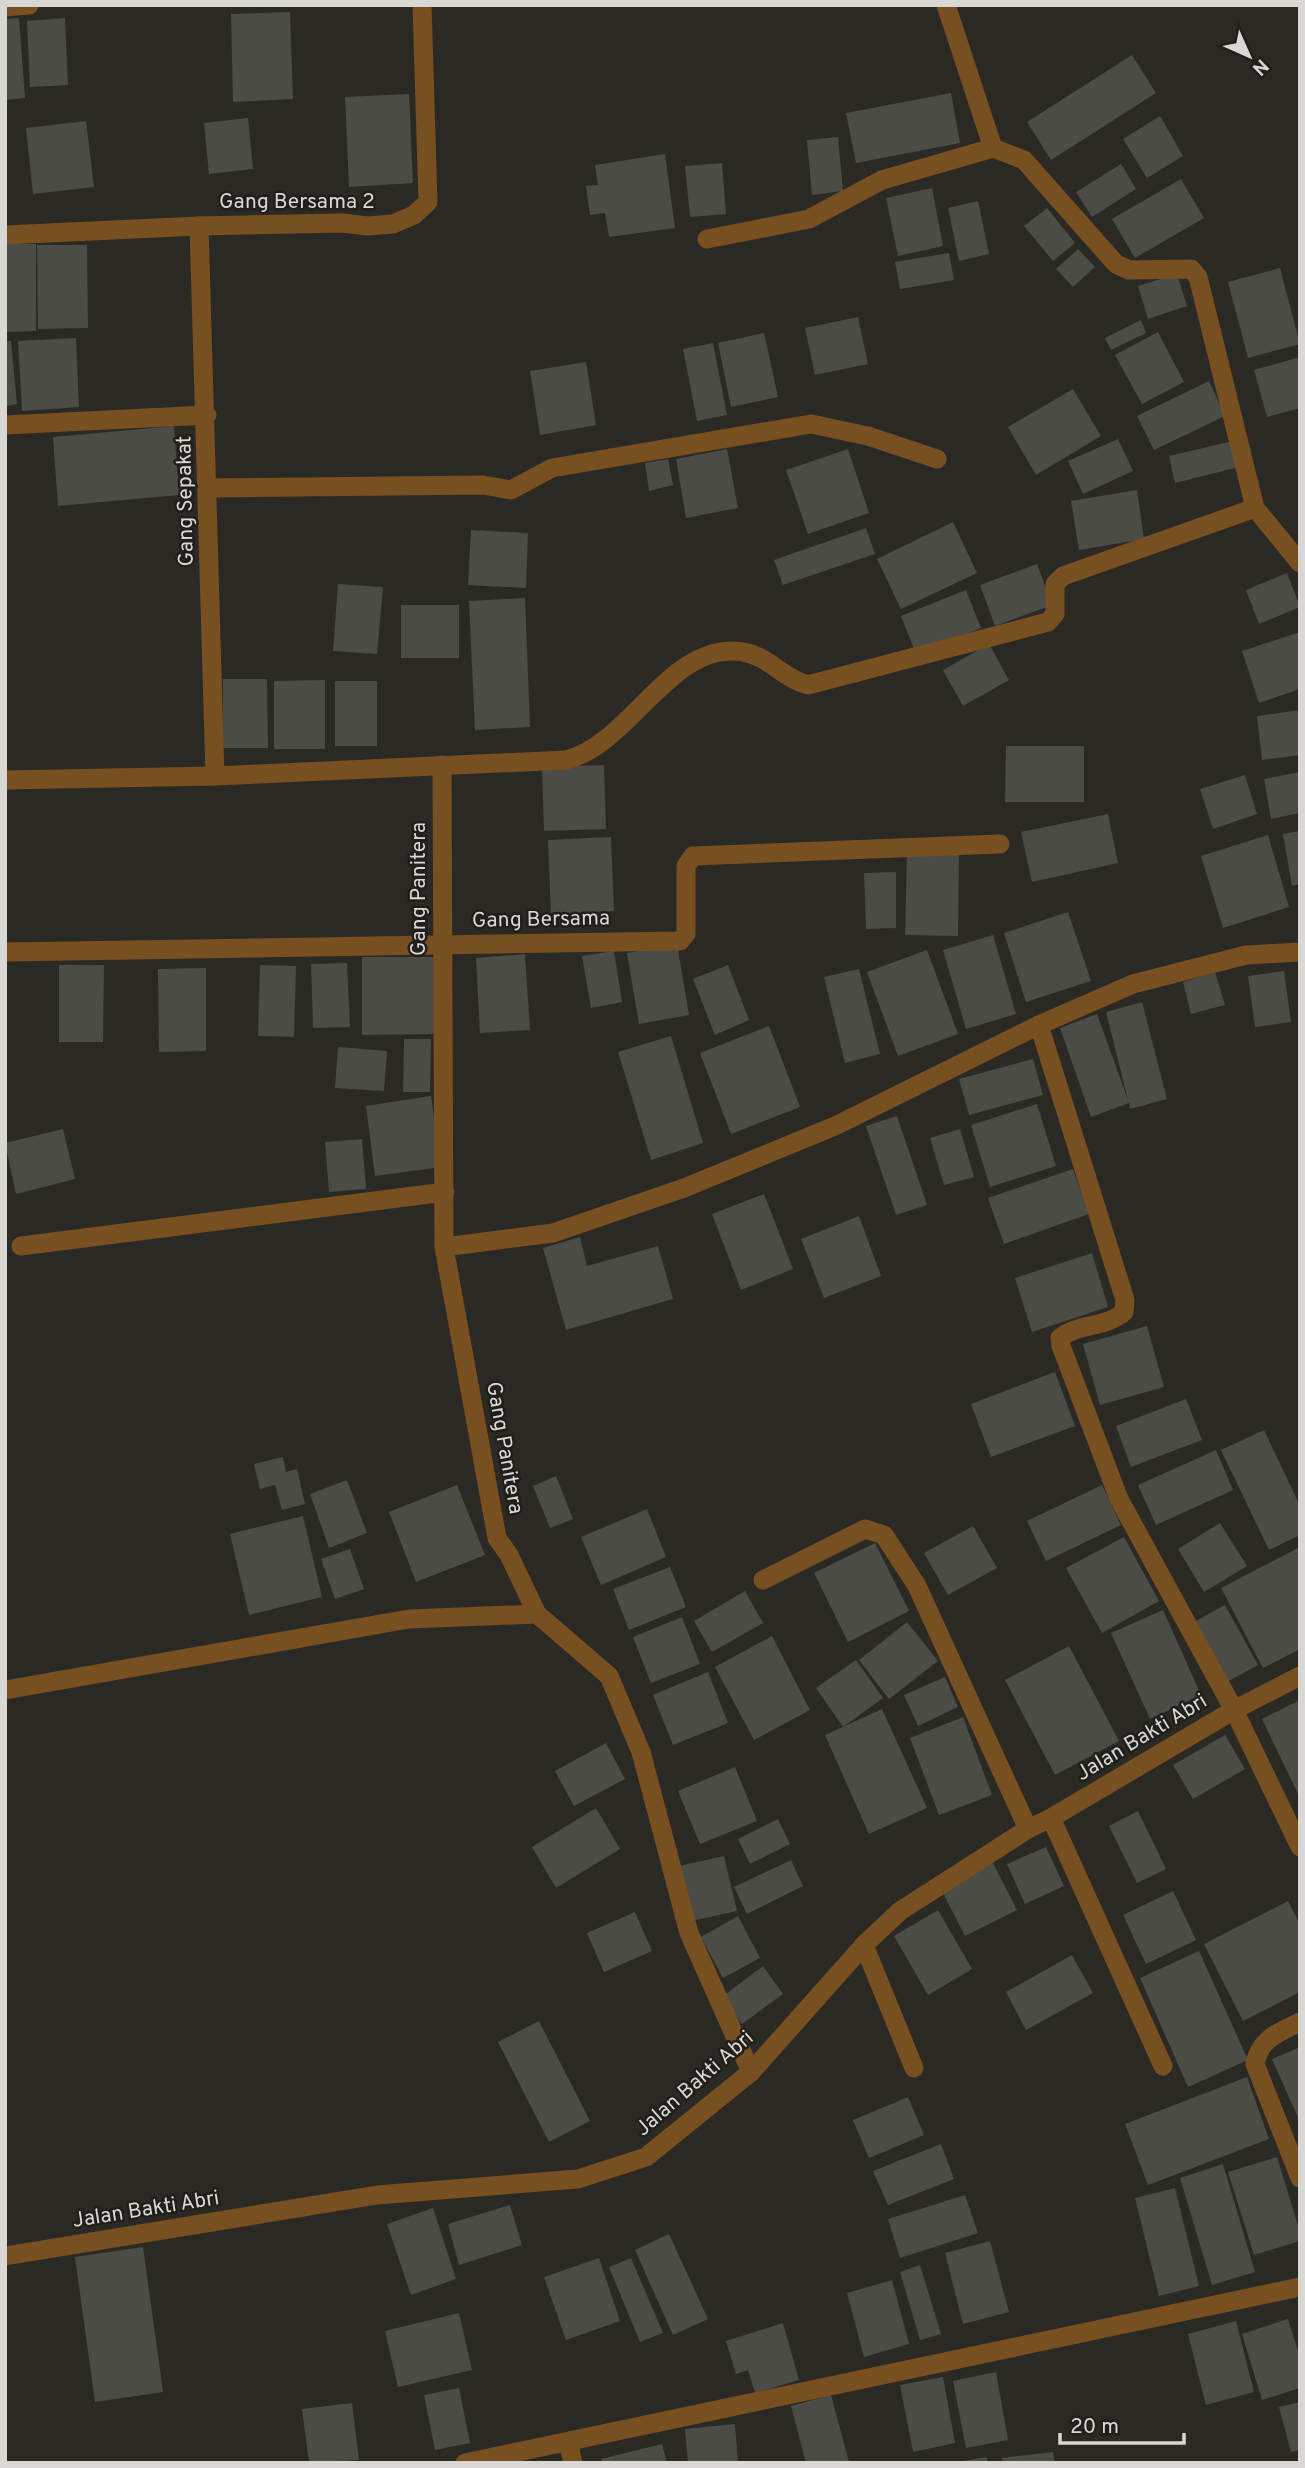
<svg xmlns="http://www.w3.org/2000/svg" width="1305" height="2468" viewBox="0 0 1305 2468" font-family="Overpass,sans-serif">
<rect width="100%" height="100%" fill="#2b2924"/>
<!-- building -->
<g fill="#4b4c46">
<polygon points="290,12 293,99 233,102 231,14"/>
<polygon points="19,18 25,98 5,100 5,19"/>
<polygon points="65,18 68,85 30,87 27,21"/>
<polygon points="1132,55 1156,93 1051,160 1027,122"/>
<polygon points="951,93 960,143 856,163 846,113"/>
<polygon points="409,94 413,183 349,187 345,97"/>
<polygon points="1160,116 1183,156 1147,178 1123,139"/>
<polygon points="248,118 253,169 209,174 204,123"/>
<polygon points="86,121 94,187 33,194 26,128"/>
<polygon points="838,137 843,191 812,195 807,140"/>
<polygon points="665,154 675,228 609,237 605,213 590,215 586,186 598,185 595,165"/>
<polygon points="722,163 726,214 690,217 685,166"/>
<polygon points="1121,164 1136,189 1092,217 1076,192"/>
<polygon points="1181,179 1204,218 1135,258 1112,219"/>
<polygon points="932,188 943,246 898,256 886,198"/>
<polygon points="978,201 989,254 959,261 948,208"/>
<polygon points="1047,208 1075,243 1053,261 1024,226"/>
<polygon points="5,244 36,244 36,331 5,332"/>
<polygon points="37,245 87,245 88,328 38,329"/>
<polygon points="1078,249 1095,267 1073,287 1056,269"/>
<polygon points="949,253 954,280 900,289 895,262"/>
<polygon points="1280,268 1300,344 1248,358 1228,282"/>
<polygon points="1177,274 1187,306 1148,319 1138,286"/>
<polygon points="858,317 868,364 815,375 805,328"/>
<polygon points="1141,320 1146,333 1111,350 1105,338"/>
<polygon points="1158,332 1184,382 1142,404 1115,355"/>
<polygon points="764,333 778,397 731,407 718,343"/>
<polygon points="76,338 79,407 22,411 18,341"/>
<polygon points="5,341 11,341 17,404 5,406"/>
<polygon points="713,343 727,415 697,421 683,349"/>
<polygon points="1300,357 1300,408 1267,417 1254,370"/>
<polygon points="586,362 596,425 540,435 530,371"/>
<polygon points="1209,381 1225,416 1154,450 1137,416"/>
<polygon points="1073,389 1101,436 1036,475 1008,427"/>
<polygon points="174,426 179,495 58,506 53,437"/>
<polygon points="1118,439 1133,471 1083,494 1068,461"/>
<polygon points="1237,440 1243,466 1175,483 1169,456"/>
<polygon points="727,449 738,508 686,518 676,459"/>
<polygon points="848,449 869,513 808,534 786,470"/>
<polygon points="668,459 673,485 649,491 645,463"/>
<polygon points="1137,490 1144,539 1079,550 1071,501"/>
<polygon points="953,522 977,573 901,609 877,559"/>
<polygon points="866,528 875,554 783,585 774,560"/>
<polygon points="471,530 528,533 526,588 468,585"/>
<polygon points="1037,564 1052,605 995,626 980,585"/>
<polygon points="1287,573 1300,607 1259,624 1246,590"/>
<polygon points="338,584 383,587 377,654 333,651"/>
<polygon points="966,590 981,628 916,654 901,616"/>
<polygon points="525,598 530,727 475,730 469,601"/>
<rect x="401" y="605" width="58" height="53"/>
<polygon points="1300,632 1300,689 1259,703 1242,651"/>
<polygon points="989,644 1009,680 963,706 943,670"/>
<polygon points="223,679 267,679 268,748 223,748"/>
<polygon points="325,680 325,749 274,749 274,681"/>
<rect x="335" y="681" width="42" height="65"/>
<polygon points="1300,710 1300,755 1262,760 1257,716"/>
<polygon points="1006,746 1084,746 1084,802 1005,802"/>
<polygon points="604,765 606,829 544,831 542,767"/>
<polygon points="1300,772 1300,813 1271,819 1264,779"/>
<polygon points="1245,775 1257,814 1213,829 1200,789"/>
<polygon points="1108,814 1118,863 1032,882 1021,832"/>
<polygon points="1300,831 1300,884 1292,886 1283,834"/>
<polygon points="1268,835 1289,907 1223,928 1201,856"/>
<polygon points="611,837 614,911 551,914 548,840"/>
<polygon points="907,854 959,855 958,936 905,935"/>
<polygon points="896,872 896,928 866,929 864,873"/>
<polygon points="1068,912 1091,981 1026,1002 1004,933"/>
<polygon points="993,935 1016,1014 966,1029 943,950"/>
<polygon points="677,944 689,1015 639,1024 627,953"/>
<polygon points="927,950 958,1034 898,1056 867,972"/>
<polygon points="614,951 622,1002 591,1008 582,956"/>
<polygon points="525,954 530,1030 480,1033 476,958"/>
<polygon points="362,957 436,957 436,1034 362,1035"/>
<polygon points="347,963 350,1027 313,1028 311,964"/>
<polygon points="59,965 104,965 103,1042 59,1042"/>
<polygon points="260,965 296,966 294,1037 258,1036"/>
<polygon points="728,965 749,1020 715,1035 693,979"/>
<polygon points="206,968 206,1051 159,1052 158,969"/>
<polygon points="859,969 880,1054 845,1063 824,977"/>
<polygon points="1284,971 1291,1022 1255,1027 1248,976"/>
<polygon points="1215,972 1225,1005 1191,1014 1183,982"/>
<polygon points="1142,1002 1167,1099 1130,1109 1129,1103 1091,1117 1060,1028 1097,1014 1128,1100 1106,1012"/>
<polygon points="769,1026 800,1107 731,1134 700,1053"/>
<polygon points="671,1036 703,1143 651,1160 618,1052"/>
<polygon points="404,1039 431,1039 430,1092 403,1092"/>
<polygon points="338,1047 387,1051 384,1091 335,1088"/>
<polygon points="1033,1059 1043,1095 969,1115 959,1079"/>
<polygon points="431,1096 441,1167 375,1176 366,1106"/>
<polygon points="1037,1104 1056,1166 990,1187 971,1125"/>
<polygon points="897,1116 927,1205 896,1215 866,1126"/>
<polygon points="63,1129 75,1179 16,1194 5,1143"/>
<polygon points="960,1129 974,1177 944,1185 930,1138"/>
<polygon points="362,1139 366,1189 329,1192 325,1142"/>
<polygon points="1073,1169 1089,1214 1004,1244 988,1198"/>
<polygon points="764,1194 793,1269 741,1290 712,1214"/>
<polygon points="859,1216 881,1276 824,1298 801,1239"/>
<polygon points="580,1237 587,1266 658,1246 673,1299 566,1330 543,1248"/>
<polygon points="1092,1253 1108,1307 1032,1332 1015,1278"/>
<polygon points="1147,1326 1164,1387 1100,1405 1083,1344"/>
<polygon points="1055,1372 1075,1426 991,1457 971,1404"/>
<polygon points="1186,1399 1202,1440 1131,1467 1116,1426"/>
<polygon points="1264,1430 1300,1506 1300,1535 1269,1550 1221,1450"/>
<polygon points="1216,1450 1233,1490 1156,1525 1138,1485"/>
<polygon points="283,1457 286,1472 297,1469 305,1504 282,1510 275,1485 260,1489 254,1464"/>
<polygon points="556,1476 573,1519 550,1528 533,1486"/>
<polygon points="347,1480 367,1533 329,1548 310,1494"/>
<polygon points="457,1485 485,1555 416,1582 389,1512"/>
<polygon points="1102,1485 1121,1525 1046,1561 1027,1521"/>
<polygon points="647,1509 666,1557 601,1585 581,1537"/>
<polygon points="303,1516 322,1597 249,1615 230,1534"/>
<polygon points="1220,1523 1247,1566 1204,1592 1178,1549"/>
<polygon points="973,1526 997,1568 948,1595 924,1553"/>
<polygon points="1124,1537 1159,1601 1102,1633 1066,1568"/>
<polygon points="875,1543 909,1611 848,1642 814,1573"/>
<polygon points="1300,1547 1300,1649 1263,1668 1221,1588"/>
<polygon points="350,1549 364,1589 335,1599 321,1559"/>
<polygon points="670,1567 686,1607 629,1630 613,1589"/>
<polygon points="745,1591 763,1623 712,1652 694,1621"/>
<polygon points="1225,1605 1258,1665 1227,1682 1194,1622"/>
<polygon points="1163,1610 1201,1695 1150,1719 1111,1633"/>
<polygon points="682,1617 700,1664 651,1683 633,1637"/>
<polygon points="907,1622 938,1661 889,1699 859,1660"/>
<polygon points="772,1636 810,1710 754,1740 715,1667"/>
<polygon points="1069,1646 1119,1741 1055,1775 1005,1680"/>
<polygon points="856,1660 883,1698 843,1727 816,1688"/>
<polygon points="708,1672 728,1723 673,1745 653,1695"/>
<polygon points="945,1677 958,1707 918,1726 904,1695"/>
<polygon points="1300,1700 1300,1798 1262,1719"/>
<polygon points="882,1709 927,1808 869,1834 825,1735"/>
<polygon points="963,1717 992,1795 939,1815 910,1738"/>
<polygon points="1225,1735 1245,1769 1193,1799 1173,1765"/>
<polygon points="606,1743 625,1779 574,1806 555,1771"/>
<polygon points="735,1767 757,1821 700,1844 678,1791"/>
<polygon points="596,1808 620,1849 556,1888 532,1847"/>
<polygon points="1138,1811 1166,1869 1137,1883 1109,1826"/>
<polygon points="778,1819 790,1844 750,1864 738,1839"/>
<polygon points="1046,1847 1064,1886 1025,1904 1007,1864"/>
<polygon points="724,1856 737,1911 691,1921 679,1866"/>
<polygon points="791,1860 803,1886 747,1914 734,1887"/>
<polygon points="993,1863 1017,1910 965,1936 941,1889"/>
<polygon points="1173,1891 1196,1940 1146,1964 1123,1915"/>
<polygon points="1288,1901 1300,1924 1300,1992 1243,2021 1204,1944"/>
<polygon points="938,1910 972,1969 928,1995 894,1936"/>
<polygon points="635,1912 652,1951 604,1972 587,1933"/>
<polygon points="738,1916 760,1958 723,1978 701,1937"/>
<polygon points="1199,1951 1248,2060 1188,2087 1140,1978"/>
<polygon points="1072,1955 1093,1993 1026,2030 1006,1992"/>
<polygon points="763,1966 783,1994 742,2024 722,1997"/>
<polygon points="539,2021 590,2121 549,2142 498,2042"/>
<polygon points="1300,2047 1300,2122 1272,2059"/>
<polygon points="1247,2077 1269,2139 1148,2185 1125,2124"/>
<polygon points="908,2097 924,2135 869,2158 853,2120"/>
<polygon points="941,2144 954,2179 888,2205 873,2171"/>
<polygon points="1277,2157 1300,2232 1300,2241 1254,2255 1228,2172"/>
<polygon points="1223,2164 1255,2272 1212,2285 1180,2178"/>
<polygon points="1175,2188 1199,2286 1159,2296 1135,2198"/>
<polygon points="965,2195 978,2233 900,2258 888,2219"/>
<polygon points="510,2205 522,2245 459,2265 448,2224"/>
<polygon points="433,2208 456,2279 411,2295 387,2224"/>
<polygon points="669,2234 708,2319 673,2335 635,2250"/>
<polygon points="990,2241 1009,2312 963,2324 945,2253"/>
<polygon points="143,2247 163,2392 95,2402 75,2257"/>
<polygon points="599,2258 620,2321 566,2340 544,2277"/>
<polygon points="631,2258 663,2333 640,2342 609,2267"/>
<polygon points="920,2265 941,2334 920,2340 900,2272"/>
<polygon points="892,2280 909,2344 864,2357 847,2293"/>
<polygon points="459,2313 472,2370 398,2387 385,2331"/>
<polygon points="1288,2319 1300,2357 1300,2388 1262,2400 1242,2334"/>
<polygon points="1236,2321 1254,2392 1206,2405 1188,2334"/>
<polygon points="783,2323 799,2380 755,2393 748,2370 736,2374 726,2341"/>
<polygon points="996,2372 1008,2440 966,2448 953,2381"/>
<polygon points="943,2377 955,2443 913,2452 900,2385"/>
<polygon points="459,2388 470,2443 435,2450 424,2395"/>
<polygon points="831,2395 849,2462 806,2463 791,2406"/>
<polygon points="1300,2402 1300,2450 1291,2452 1279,2407"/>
<polygon points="352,2403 359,2460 309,2463 302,2409"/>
<polygon points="735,2424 738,2463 688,2463 685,2429"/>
<polygon points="662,2444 667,2463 602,2463 601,2459"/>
<polygon points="1053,2452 1055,2463 1003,2463 1002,2458"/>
<polygon points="987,2457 988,2463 963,2463 963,2461"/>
</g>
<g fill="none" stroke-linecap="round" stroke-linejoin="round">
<!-- minor -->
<g stroke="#784f21" stroke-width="19">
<polyline points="946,5 993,148"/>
<polyline points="5,7 29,5"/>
<polyline points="199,226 215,776"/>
<polyline points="5,235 199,226 342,223 368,226 393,224 414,215 428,202 422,5"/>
<polyline points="707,239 809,219 882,180 993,148 1024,160 1116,264 1129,270 1191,269 1198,277 1255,508 1300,563"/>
<polyline points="5,425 207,415"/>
<polyline points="209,488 483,485 511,490 552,468 811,424 868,436 937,459"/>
<polyline points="442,765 444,1247 497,1538 509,1555 537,1614 609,1676 641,1752 689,1933 751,2072"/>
<path d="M5,780l210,-4 351,-16c64,-15 106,-121 177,-108 26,4 40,27 65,33l240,-63 7,-8v-30l8,-8 192,-68"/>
<polyline points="5,952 680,941 686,934 686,866 693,856 1000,844"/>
<path d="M1039,1025l86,275 -1,12c-18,16 -46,11 -64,26l1,8 58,153 115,211 66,137"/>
<polyline points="21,1246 445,1192"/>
<polyline points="444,1247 553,1233 684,1188 835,1126 1039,1025 1133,984 1246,955 1300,952"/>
<polyline points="763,1580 865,1529 884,1535 917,1586 1028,1829"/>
<polyline points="5,1690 409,1619 537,1614"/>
<polyline points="1051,1818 1163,2066"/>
<polyline points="864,1945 914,2068"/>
<path d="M1300,2022c-22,11 -40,16 -45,42l45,114"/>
<polyline points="568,2442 573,2463"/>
<polyline points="465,2463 1300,2287"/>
</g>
<!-- tertiary -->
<polyline stroke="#784f21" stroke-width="19" points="5,2256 377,2195 578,2179 646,2157 751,2072 864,1945 900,1911 1028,1829 1051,1818 1234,1710 1300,1676"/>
</g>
<g text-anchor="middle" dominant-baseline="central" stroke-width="5" stroke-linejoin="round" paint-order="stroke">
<!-- street labels -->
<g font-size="21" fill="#d9d8d5" stroke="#211f1b">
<text x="297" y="202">Gang Bersama 2</text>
<text transform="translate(186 501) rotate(-91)">Gang Sepakat</text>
<text transform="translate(419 889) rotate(-90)">Gang Panitera</text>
<text transform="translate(541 920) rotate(-1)">Gang Bersama</text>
<text transform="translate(504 1448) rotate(80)">Gang Panitera</text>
<text transform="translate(1142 1738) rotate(-31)">Jalan Bakti Abri</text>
<text transform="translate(695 2084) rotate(-41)">Jalan Bakti Abri</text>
<text transform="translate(146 2210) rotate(-9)">Jalan Bakti Abri</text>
</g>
</g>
<!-- border -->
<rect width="1305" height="2468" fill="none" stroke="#d9d8d5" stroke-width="14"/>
<!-- north arrow -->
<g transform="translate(1249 56) rotate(135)" stroke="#211f1b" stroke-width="5" paint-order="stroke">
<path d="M0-5L12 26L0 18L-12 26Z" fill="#d9d8d5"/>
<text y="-10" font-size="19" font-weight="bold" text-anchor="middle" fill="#d9d8d5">N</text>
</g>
<!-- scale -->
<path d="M1060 2433v10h124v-10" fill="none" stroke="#d9d8d5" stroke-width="3.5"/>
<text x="1070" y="2433" font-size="21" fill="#d9d8d5" stroke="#211f1b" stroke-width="5" paint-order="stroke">20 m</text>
</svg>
